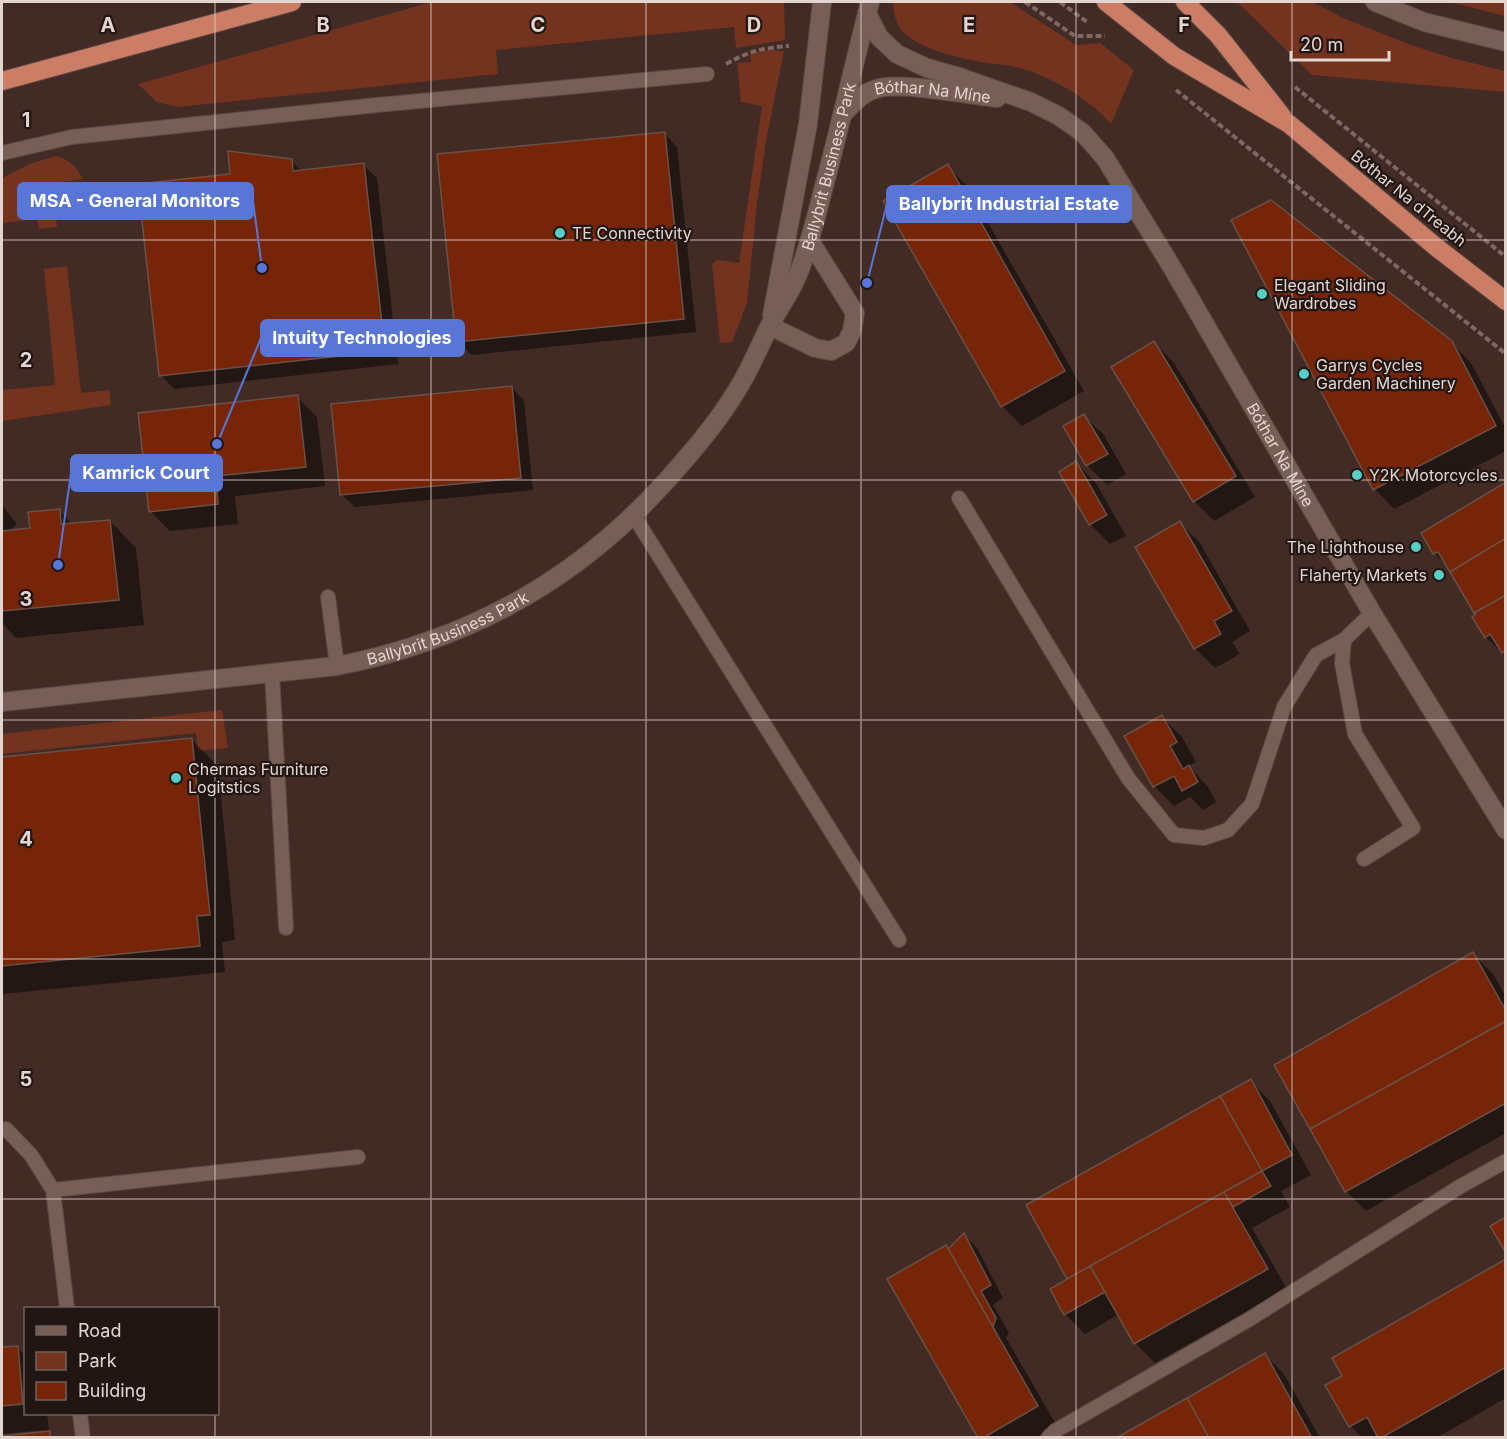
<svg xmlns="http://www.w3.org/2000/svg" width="1507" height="1439" viewBox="0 0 1507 1439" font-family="Inter,sans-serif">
<rect width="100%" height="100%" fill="#412b24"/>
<!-- green -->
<g fill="#74331f">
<polygon points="432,2 784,2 785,40 736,48 734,27 496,50 498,74 177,107 157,102 138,84"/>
<path d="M893,2h117l66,43 24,-2 34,27 -23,54c-20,-23 -51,-42 -81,-53 -18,-7 -36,-6 -54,-10 -22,-4 -52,-12 -70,-26 -9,-7 -13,-22 -13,-33z"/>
<polygon points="1237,2 1312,2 1345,19 1414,46 1452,58 1505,71 1505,92 1312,75"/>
<polygon points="1450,2 1505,2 1505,16"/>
<polygon points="768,50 784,51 766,141 757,204 747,303 732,342 720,343 712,264 717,260 739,263 762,106 741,102 737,63 751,62 750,54"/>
<path d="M56,156c14,4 20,10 27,23l-31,4 5,44 -18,2 -2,-10 -35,4v-45l30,-15z"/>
<polygon points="67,266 81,393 109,390 111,405 2,421 2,390 55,385 44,269"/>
<polygon points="222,710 228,748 198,751 196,733 2,754 2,734"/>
</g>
<!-- shadow -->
<g fill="#0007">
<polygon points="664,133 677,147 696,332 471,355 458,341"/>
<polygon points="291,161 302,171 363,165 377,178 398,364 174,389 161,375 232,175"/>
<polygon points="947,166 967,186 1084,391 1022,426 1002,406"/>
<polygon points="1451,342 1471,363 1506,429 1506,451 1394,509 1375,489"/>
<polygon points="1154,343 1174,363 1255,497 1214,521 1194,501"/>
<polygon points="511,387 524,401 533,490 355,507 341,494"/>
<polygon points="297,397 317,417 325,486 235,496 238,524 170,531 150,511"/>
<polygon points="1084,416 1104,435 1126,474 1107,485 1087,465"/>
<polygon points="1076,463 1096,483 1126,536 1110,544 1090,524 1061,472"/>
<polygon points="1506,484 1506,657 1486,637 1478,615 1449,568 1435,553 1423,533"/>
<polygon points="2,505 17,524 8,532 31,530 59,511 73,525 110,521 136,548 144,625 16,638 2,623"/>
<polygon points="1180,523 1200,543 1250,631 1232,642 1240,654 1215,668 1195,648"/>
<polygon points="1162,717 1182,737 1196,762 1189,766 1208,787 1216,802 1203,810 1190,797 1174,806 1154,786"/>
<polygon points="192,740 218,766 235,940 222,942 225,972 2,994 2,759"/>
<polygon points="1473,954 1493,974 1506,997 1506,1133 1366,1211 1346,1191"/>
<polygon points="1250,1081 1270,1101 1311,1175 1281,1191 1290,1207 1252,1228 1287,1289 1155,1363 1135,1343 1119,1314 1085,1334 1065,1314 1069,1279 1028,1205"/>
<polygon points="964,1235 977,1248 1003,1298 993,1305 1009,1333 1006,1338 1057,1426 1037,1438 979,1438"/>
<polygon points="1506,1261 1506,1398 1436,1438 1362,1438 1351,1426 1344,1376"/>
<polygon points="17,1347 26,1356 26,1414 47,1414 49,1430 47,1430 54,1438 2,1438 44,1433 44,1430 2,1434 2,1349"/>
<polygon points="1264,1354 1284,1374 1320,1438 1119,1438"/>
</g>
<!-- building -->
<g fill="#762508" stroke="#695149" stroke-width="1.5">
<polygon points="665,132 684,319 456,342 437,154"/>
<polygon points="228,151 292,159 293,171 364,163 385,351 159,376 138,184 230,174"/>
<polygon points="948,164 1065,371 1001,407 883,201"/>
<polygon points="1271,200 1452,341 1496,426 1373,490 1231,220"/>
<polygon points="1154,341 1236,476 1193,502 1111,367"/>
<polygon points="512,386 521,478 340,495 331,404"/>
<polygon points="298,395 306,467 216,476 218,504 149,512 138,413"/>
<polygon points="1084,414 1108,454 1086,466 1063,426"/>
<polygon points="1076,461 1107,515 1089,525 1059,472"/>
<polygon points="1506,482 1506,538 1450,572 1438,552 1433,554 1421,533"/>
<polygon points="60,509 61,524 110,520 119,600 2,611 2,531 30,528 28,512"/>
<polygon points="1180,521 1232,611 1214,621 1221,634 1194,649 1135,547"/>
<polygon points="1506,538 1506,595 1474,613 1450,572"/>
<polygon points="1506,595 1506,651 1502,653 1490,634 1485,638 1472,617 1476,614 1474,613"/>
<polygon points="1162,715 1177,742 1170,746 1183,769 1189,765 1198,782 1182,791 1174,776 1153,787 1124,736"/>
<polygon points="192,738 210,915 197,916 200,946 2,966 2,757"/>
<polygon points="1473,952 1506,1011 1506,1021 1310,1129 1274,1065"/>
<polygon points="1506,1021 1506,1103 1345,1192 1310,1129"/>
<polygon points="1251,1079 1292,1155 1262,1171 1220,1096"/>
<polygon points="1220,1096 1262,1171 1067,1279 1026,1205"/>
<polygon points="1262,1171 1271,1186 1233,1207 1224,1192"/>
<polygon points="1224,1192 1268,1269 1134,1344 1090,1266"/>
<polygon points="1506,1217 1506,1253 1490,1226"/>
<polygon points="964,1233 991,1285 981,1291 996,1318 993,1327 948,1249"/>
<polygon points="946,1245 1038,1406 983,1438 978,1438 887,1279"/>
<polygon points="1506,1259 1506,1367 1381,1438 1378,1438 1367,1417 1349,1427 1325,1385 1342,1376 1332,1358"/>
<polygon points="1090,1266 1105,1292 1064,1315 1050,1289"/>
<polygon points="18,1346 23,1404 2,1406 2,1347"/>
<polygon points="1265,1353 1312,1438 1209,1438 1187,1398"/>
<polygon points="1187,1398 1209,1438 1116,1438"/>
<polygon points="50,1431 50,1438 2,1438 2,1436"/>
</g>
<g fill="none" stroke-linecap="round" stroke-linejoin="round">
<defs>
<g id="lane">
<polyline points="2,153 72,137 377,105 707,74"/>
<polyline points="959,498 1128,778 1174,835 1204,838 1228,830 1252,804 1284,707 1316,655 1344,640 1372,613"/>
<polyline points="634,516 899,940"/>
<polyline points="328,597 337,666"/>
<polyline points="1344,640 1342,663 1355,734 1413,828 1364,859"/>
<polyline points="272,673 286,928"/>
<polyline points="2,1130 6,1129 31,1155 53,1190 67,1308"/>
<polyline points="53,1190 358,1157"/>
<polyline points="80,1414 83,1438"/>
<polyline points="1048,1438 1055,1431 1248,1320 1461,1186 1506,1161"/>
</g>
<g id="street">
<path id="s1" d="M867,13l12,24 18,17 30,14 32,9 72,25 28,14 24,17 22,25 68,111 199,344 134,217"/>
<path id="s2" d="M843,114c9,-10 19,-21 33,-25 22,-8 94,6 121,9"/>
<polyline points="772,315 808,124 822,2"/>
<polyline points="770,326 815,348 831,351 846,343 852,331 855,313 810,241"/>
<path id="s3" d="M2,702l335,-36c141,-28 252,-93 345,-203 23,-26 45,-54 62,-85 9,-16 16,-33 24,-49 10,-20 23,-36 31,-57 12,-31 19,-64 28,-97 15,-57 28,-116 43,-173"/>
</g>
<polyline id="secondary" points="1375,2 1424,22 1506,42"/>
<g id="highway">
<polyline points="1106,2 1174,56 1289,124 1436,247 1506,301"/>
<polyline points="1185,2 1218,35 1282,116"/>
<polyline points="2,81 292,2"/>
</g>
</defs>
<!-- lane casing -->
<use href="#lane" stroke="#5c4944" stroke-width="16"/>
<!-- street casing -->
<use href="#street" stroke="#5c4944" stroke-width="20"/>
<!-- secondary casing -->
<use href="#secondary" stroke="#5c4944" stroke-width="20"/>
<!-- highway casing -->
<use href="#highway" stroke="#5c4944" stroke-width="20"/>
<!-- path -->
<g stroke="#7c6963" stroke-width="4" stroke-dasharray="6 3" stroke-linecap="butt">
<polyline points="1025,2 1075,36 1105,36"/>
<polyline points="1060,2 1087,22"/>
<path d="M726,64c24,-13 36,-16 63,-18"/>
<polyline points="1295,87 1506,257"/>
<polyline points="1176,90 1506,354"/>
</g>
<!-- lane -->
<use href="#lane" stroke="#775e56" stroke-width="14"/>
<!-- street -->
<use href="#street" stroke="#775e56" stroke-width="18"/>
<!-- secondary -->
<use href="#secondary" stroke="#775e56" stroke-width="18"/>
<!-- highway -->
<use href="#highway" stroke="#cb7d65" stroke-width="18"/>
</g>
<!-- grid -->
<path fill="none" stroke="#e4d5d1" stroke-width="1.5" stroke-opacity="0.55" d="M215,2v1306M431,2v1436M646,2v1436M861,2v1436M1076,2v1436M1292,2v1436M2,240h1504M2,480h1504M2,720h1504M2,959h1504M2,1199h1504M215,1414v24"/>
<!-- markers -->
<g fill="#56cec4" stroke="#211613" stroke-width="2">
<circle cx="560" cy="233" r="6"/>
<circle cx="1262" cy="294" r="6"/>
<circle cx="1304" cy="374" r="6"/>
<circle cx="1357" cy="475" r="6"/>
<circle cx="1416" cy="547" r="6"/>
<circle cx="1439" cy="575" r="6"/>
<circle cx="176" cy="778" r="6"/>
</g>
<g text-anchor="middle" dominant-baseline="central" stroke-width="4.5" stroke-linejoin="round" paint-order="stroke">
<!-- street labels -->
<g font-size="16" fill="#e4d5d1" stroke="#211613">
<text stroke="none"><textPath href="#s2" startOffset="99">Bóthar Na Míne</textPath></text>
<text stroke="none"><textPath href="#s3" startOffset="1080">Ballybrit Business Park</textPath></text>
<text transform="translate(1409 198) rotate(39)">Bóthar Na dTreabh</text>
<text stroke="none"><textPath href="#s1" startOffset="633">Bóthar Na Míne</textPath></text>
<text stroke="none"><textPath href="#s3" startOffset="454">Ballybrit Business Park</textPath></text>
</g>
<!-- poi labels -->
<g font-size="16" fill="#e4d5d1" stroke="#211613" text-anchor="start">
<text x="572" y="233">TE Connectivity</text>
<text x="1274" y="285">Elegant Sliding<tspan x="1274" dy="18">Wardrobes</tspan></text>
<text x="1316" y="365">Garrys Cycles<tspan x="1316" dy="18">Garden Machinery</tspan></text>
<text x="1369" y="475">Y2K Motorcycles</text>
<text x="1404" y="547" text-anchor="end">The Lighthouse</text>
<text x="1427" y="575" text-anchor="end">Flaherty Markets</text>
<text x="188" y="769">Chermas Furniture<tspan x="188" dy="18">Logitstics</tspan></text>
</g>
</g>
<g font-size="20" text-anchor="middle" font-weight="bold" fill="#e4d5d1" stroke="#211613" stroke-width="4.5" stroke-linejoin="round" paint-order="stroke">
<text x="108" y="32">A</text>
<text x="323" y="32">B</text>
<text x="538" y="32">C</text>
<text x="754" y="32">D</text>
<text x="969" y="32">E</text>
<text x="1184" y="32">F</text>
<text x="26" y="127">1</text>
<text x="26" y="367">2</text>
<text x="26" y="606">3</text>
<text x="26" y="846">4</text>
<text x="26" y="1086">5</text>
</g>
<!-- callouts -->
<path fill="none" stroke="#5976d6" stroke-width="2" d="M262 268L253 201M867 283L887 204M217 444L261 338M58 565L71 473"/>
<g fill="#5976d6" stroke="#211613" stroke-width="2">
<circle cx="262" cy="268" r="6"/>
<circle cx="867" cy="283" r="6"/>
<circle cx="217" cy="444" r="6"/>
<circle cx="58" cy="565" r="6"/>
</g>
<g fill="#5976d6" stroke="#5976d6" stroke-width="2">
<rect x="18" y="183" width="235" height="36" rx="6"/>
<rect x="887" y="186" width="244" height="36" rx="6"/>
<rect x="261" y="320" width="203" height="36" rx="6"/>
<rect x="71" y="455" width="151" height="36" rx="6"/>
</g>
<g font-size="18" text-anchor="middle" font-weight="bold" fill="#fff">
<text x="135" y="207">MSA - General Monitors</text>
<text x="1009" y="210">Ballybrit Industrial Estate</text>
<text x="362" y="344">Intuity Technologies</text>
<text x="146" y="479">Kamrick Court</text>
</g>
<!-- border -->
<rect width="1507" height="1439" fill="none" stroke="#e4d5d1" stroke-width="6"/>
<!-- legend -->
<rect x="24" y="1307" width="195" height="108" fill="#211613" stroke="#6f625f" stroke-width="1.5"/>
<rect x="36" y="1326" width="30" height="9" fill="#775e56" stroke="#6f625f" stroke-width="1.5"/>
<text x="78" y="1337" font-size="18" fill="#e4d5d1">Road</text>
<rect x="36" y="1352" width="30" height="18" fill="#74331f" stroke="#6f625f" stroke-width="1.5"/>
<text x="78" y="1367" font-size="18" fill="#e4d5d1">Park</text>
<rect x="36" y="1382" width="30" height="18" fill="#762508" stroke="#6f625f" stroke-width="1.5"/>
<text x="78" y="1397" font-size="18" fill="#e4d5d1">Building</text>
<!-- scale -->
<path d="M1291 51v9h98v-9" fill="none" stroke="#e4d5d1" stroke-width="3"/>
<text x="1300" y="51" font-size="18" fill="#e4d5d1" stroke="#211613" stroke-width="4.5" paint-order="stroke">20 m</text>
</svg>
